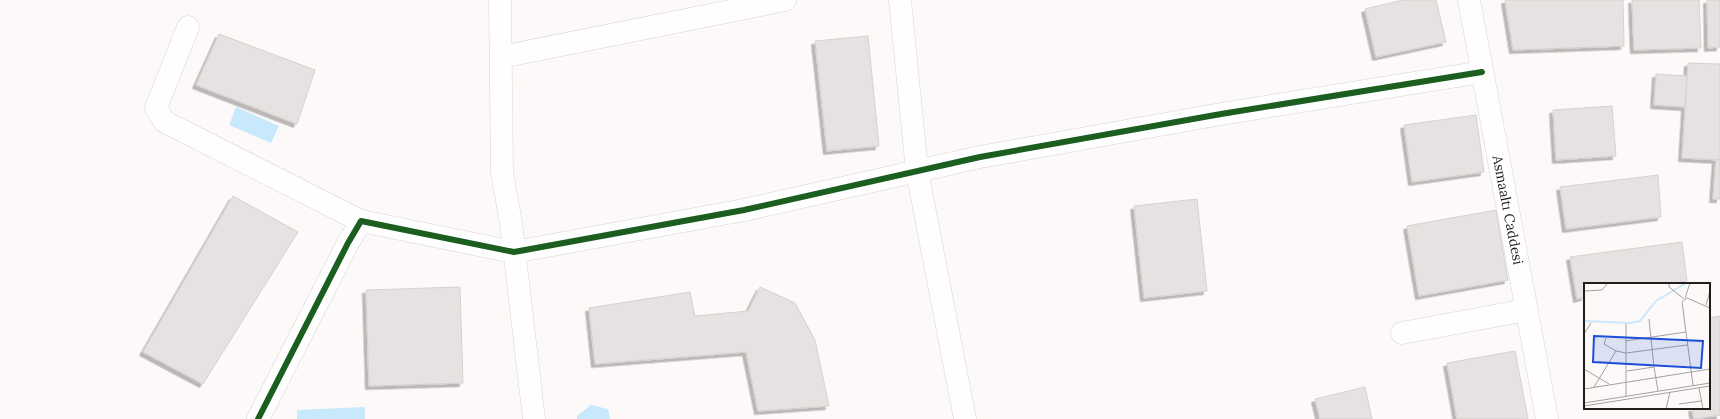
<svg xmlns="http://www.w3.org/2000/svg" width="1720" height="419" viewBox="0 0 1720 419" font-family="Lora,serif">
<defs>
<filter id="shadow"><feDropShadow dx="-3.5" dy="3.5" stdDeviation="0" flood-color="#0004"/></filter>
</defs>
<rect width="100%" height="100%" fill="#fdf9f8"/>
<!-- water -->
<g fill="#c8e8fc">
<polygon points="236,107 279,126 271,143 229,125"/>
<polygon points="591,405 608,409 610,419 577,419 577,416"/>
<polygon points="365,407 365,419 297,419 297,410"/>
</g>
<!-- building -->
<g fill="#e6e2e1" stroke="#d5d1d0" filter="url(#shadow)">
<polygon points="1403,0 1436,0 1446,42 1376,57 1365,9"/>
<polygon points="1505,0 1623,0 1624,46 1513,50"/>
<polygon points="1632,0 1699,0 1701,48 1634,50"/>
<polygon points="1707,0 1720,0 1720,47 1708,48"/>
<polygon points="219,34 315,70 297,124 196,85"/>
<polygon points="868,36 879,146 827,151 815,41"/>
<polygon points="1688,63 1720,64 1720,160 1682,158"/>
<polygon points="1656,74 1687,76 1685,107 1654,105"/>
<polygon points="1612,106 1616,156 1556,160 1553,110"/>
<polygon points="1476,115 1484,172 1412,182 1404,125"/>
<polygon points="1716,159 1720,160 1720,199 1713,199"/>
<polygon points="1658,175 1661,217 1566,229 1560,187"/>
<polygon points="233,196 298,232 203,384 143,352"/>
<polygon points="1197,199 1207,291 1144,298 1134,206"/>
<polygon points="1496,210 1508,280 1419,296 1407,226"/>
<polygon points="1682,242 1687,281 1670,284 1585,284 1585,297 1577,299 1570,257"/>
<polygon points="460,287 463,383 369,386 366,290"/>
<polygon points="760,287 795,303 815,340 829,406 758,411 746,352 595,364 589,308 690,292 695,316 748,311"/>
<polygon points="1720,316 1720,415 1694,419 1692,408 1709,408 1709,318"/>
<polygon points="1515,351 1528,419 1457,419 1447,363"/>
<polygon points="1365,387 1372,419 1320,419 1315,399"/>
</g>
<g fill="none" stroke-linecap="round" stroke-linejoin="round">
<defs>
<g id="street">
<polyline points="500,0 502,173 511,223 534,419"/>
<polyline points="900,0 917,171 965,419"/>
<polyline points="1469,0 1547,419"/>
<polyline points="188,27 156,108 165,122 361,221"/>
<polyline points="501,57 785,0"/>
<polyline points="1402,333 1526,310"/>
<polyline points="258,419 348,243 361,221 514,252 744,210 980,157 1221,114 1482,72"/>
</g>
</defs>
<!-- street casing -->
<use href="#street" stroke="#d8d5d3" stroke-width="23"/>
<!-- street -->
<use href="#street" stroke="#fffefe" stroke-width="22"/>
<defs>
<polyline id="cycleway" points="258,419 348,243 361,221 514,252 744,210 980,157 1221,114 1482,72"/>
</defs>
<!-- cycleway casing -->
<use href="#cycleway" stroke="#fff" stroke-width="8"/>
<!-- cycleway -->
<use href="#cycleway" stroke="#1b5e20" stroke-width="6"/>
</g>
<g text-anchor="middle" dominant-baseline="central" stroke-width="3.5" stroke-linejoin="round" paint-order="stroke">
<!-- street labels -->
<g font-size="14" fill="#211d1b" stroke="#fff">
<text transform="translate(1508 210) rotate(79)">Asmaaltı Caddesi</text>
</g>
</g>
<!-- overview -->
<g transform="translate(1584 283)">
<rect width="126" height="126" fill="#fdf9f8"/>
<path fill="none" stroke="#c8e8fc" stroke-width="2" d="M0,38l46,2 10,-2 16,-20 30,-18"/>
<path fill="none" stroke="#a5a1a0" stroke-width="1" d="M85,0v4l15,12M0,8l18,-1 6,-7M101,15l5,-15M122,22l4,-14M65,36l5,48M0,51l7,-11M22,55l-2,6 12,7M41,58l61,-9M0,86l25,15M43,88l27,-4 4,24M109,102l-11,-83 5,-4 23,10M10,104l22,-36 10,2 61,-8M115,105l4,21M0,106l126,-20M42,113v-72M0,120l126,-20M95,121l22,-3M0,123l126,-20M82,126l4,-17"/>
<path fill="#1d4ed8" fill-opacity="0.15" stroke="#1d4ed8" stroke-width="2" d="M10,53l109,5 -2,27 -108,-6z"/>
<rect width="126" height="126" fill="none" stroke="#211d1b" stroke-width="2"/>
</g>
</svg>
